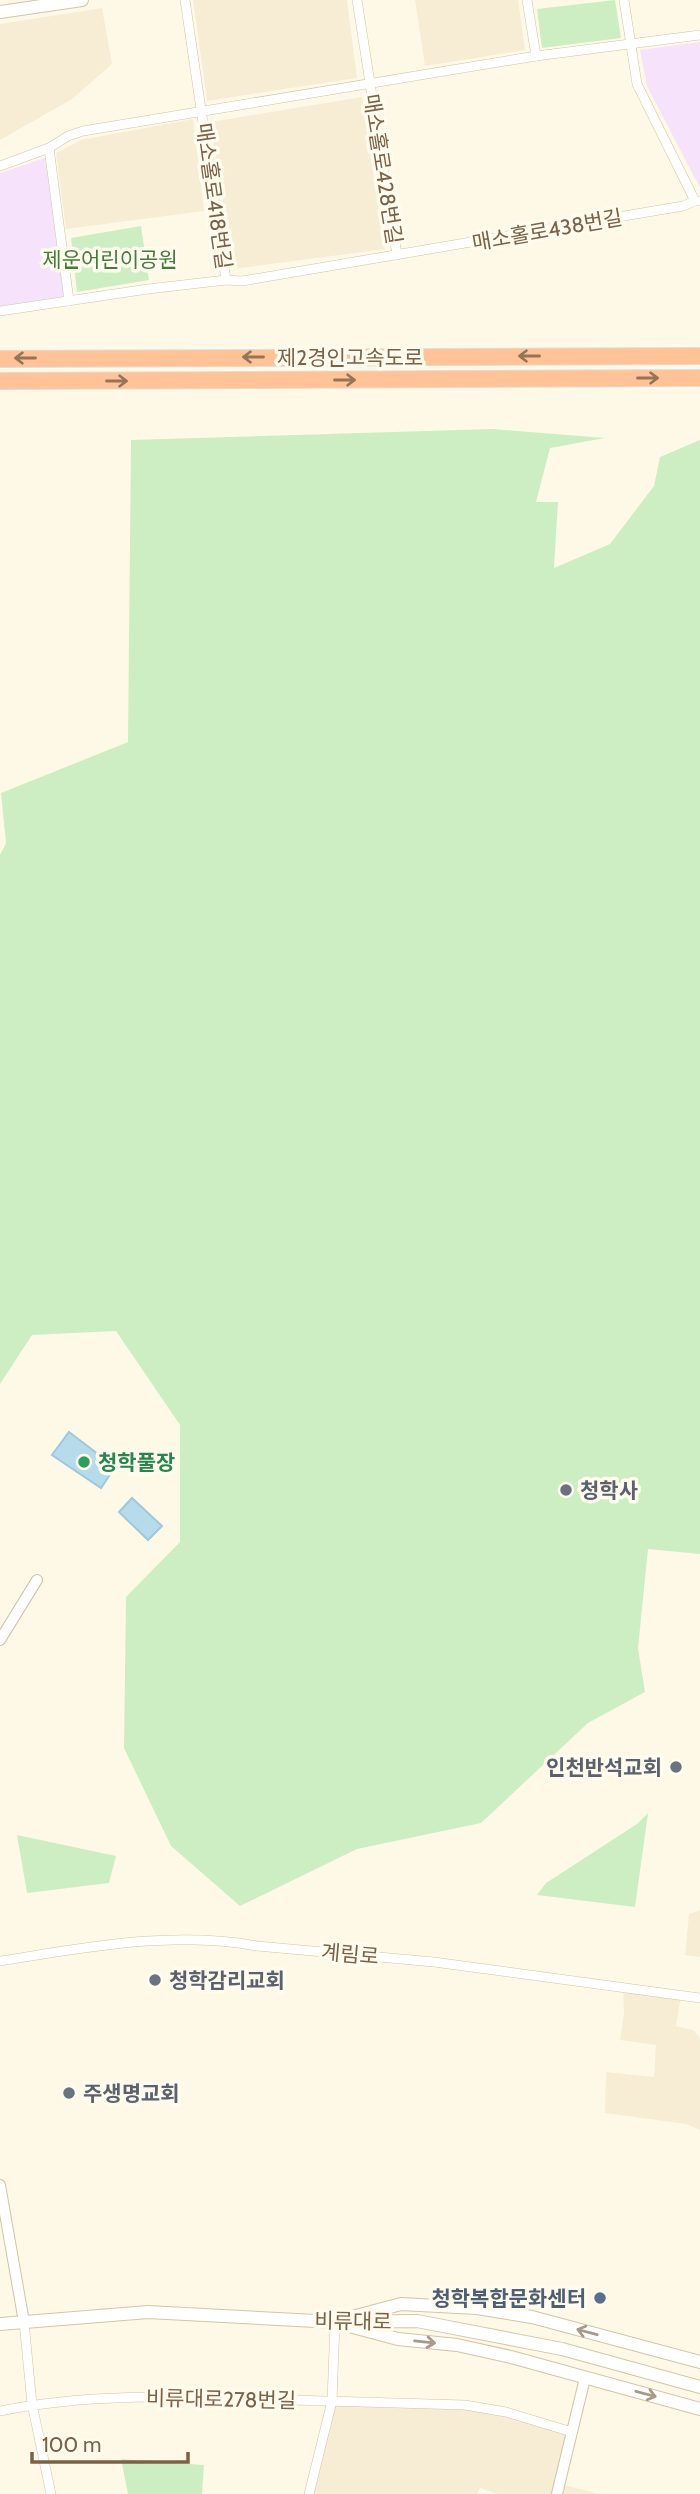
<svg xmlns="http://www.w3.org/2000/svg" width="700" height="2494" viewBox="0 0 700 2494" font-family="Cabin,'Noto Sans KR',sans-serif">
<rect width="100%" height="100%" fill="#fef9e6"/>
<!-- residential -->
<g fill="#f7edd4">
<polygon points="193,0 347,0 357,78 207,101"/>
<polygon points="415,0 518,0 525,50 425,66"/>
<polygon points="102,8 112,64 72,99 0,140 0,24"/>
<polygon points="362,97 385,249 234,269 210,122"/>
<polygon points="193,119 204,211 66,229 56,153 81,140"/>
<polygon points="700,1910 700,1957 685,1955 689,1914"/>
<polygon points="623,1988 681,1996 676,2026 693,2030 700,2038 700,2130 686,2124 605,2113 606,2072 654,2077 656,2045 620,2040 624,2014"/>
<polygon points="332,2401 465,2405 572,2432 560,2484 600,2494 497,2494 480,2488 477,2494 309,2494"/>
</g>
<!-- education -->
<g fill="#f6e3fb">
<polygon points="700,42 700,188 647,86 640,50"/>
<polygon points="45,158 64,298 0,306 0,173"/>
</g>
<!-- green -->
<g fill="#cdeec2">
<polygon points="615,0 621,38 542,48 537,9"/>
<polygon points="141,226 149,280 77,292 71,238"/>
<polygon points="492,429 605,438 550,448 536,502 558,502 554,568 610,544 654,486 660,457 700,440 700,1554 648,1549 638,1648 645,1692 588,1723 481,1823 357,1849 240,1906 171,1846 124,1748 126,1597 180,1542 180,1425 116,1331 32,1335 0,1384 0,855 6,843 1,793 128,742 131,440"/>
<polygon points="648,1813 635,1907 537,1895 546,1883 637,1824"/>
<polygon points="17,1835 116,1856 109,1883 27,1893"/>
<polygon points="121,2459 204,2465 202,2494 128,2494"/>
</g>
<!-- water -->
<g fill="#b8dbeb" stroke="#9dc9de" stroke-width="2">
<polygon points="69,1432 115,1467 101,1488 52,1455"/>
<polygon points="132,1498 162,1526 148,1540 119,1512"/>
</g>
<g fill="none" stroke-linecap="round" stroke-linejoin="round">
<defs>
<g id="minor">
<polyline points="185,0 226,280"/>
<polyline points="357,0 397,255"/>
<polyline points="527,0 536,56"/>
<polyline points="624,0 637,84 695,201 698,201"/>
<polyline points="49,148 69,301"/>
<polyline points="0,166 49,148 68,136 83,131 536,56 700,35"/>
<polyline points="0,311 148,289 226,280 242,281 683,206 695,201"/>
<path d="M0,1961c84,-13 172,-31 257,-15l177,16 266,36"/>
<polyline points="24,2322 32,2404 51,2494"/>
<path d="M0,2411c84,-17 171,-15 256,-12 70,2 139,4 209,6l41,7 66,20"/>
<polyline points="309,2494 332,2401 335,2322"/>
</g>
<g id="tertiary">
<polyline points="0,1640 37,1580"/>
<polyline points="0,2185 24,2322"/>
<polyline points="557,2494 585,2378"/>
</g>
<g id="secondary">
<polyline points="0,12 82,0"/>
<polyline points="352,2317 401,2304 477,2308 532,2317 700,2362"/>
<polyline points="0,2324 148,2312 335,2322 417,2321 562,2349 700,2387"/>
<polyline points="349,2326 398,2339 457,2345 511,2357 700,2409"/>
</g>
<g id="motorway">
<polyline points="0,359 700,356"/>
<polyline points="0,381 700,378"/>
</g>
</defs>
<!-- minor casing -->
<use href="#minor" stroke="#d2c2aa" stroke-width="10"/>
<!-- tertiary casing -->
<use href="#tertiary" stroke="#d2c2aa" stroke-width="12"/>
<!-- secondary casing -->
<use href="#secondary" stroke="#d5c4a7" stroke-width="14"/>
<!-- motorway casing -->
<use href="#motorway" stroke="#e2dcd7" stroke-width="18"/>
<!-- minor -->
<use href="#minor" stroke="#fff" stroke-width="9"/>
<!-- tertiary -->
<use href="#tertiary" stroke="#fff" stroke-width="10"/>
<!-- secondary -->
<use href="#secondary" stroke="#fff" stroke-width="12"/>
<!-- motorway -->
<use href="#motorway" stroke="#ffc397" stroke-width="16"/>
</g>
<!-- one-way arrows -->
<defs><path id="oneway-shaft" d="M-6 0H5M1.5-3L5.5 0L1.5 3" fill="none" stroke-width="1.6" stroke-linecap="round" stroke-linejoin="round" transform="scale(1.75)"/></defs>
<g stroke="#957557">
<use href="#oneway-shaft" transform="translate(529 356) rotate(180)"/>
<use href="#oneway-shaft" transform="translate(253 357) rotate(180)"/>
<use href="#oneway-shaft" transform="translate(25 358) rotate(180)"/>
<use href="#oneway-shaft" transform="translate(648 378)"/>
<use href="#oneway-shaft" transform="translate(345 380)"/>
<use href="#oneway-shaft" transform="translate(117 381)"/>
</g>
<g stroke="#a99987">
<use href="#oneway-shaft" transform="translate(587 2332) rotate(-165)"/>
<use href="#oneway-shaft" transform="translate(425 2342) rotate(6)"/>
<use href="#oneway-shaft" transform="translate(646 2394) rotate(15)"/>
</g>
<!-- markers -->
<circle fill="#2e9e5b" stroke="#fffbef" stroke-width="2.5" cx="84" cy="1462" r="7"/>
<g fill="#6b7280" stroke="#fffbef" stroke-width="2.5">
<circle cx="566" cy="1490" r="7"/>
<circle cx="676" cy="1767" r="7"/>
<circle cx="155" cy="1980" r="7"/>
<circle cx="69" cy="2093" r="7"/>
</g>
<circle fill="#5c6f8a" stroke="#fffbef" stroke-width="2.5" cx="600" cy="2298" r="7"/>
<g text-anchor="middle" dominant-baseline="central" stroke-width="7" stroke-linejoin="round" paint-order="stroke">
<!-- street labels -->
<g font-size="21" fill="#7b6247" stroke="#fffbef">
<text transform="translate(383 169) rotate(81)">매소홀로428번길</text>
<text transform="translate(214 196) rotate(82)">매소홀로418번길</text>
<text transform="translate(547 230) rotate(-10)">매소홀로438번길</text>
<text x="350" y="357">제2경인고속도로</text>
<text transform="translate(350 1954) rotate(5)">계림로</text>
<text transform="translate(353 2321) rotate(1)">비류대로</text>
<text transform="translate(221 2399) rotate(1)">비류대로278번길</text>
</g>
<!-- park labels -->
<g font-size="21" fill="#447c3c" stroke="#fffbef">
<text x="110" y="259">제운어린이공원</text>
</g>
<!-- leisure labels -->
<g font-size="21" font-weight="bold" fill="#27864d" stroke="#fffbef" text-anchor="start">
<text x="98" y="1462">청학풀장</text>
</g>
<!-- worship labels -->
<g font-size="21" font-weight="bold" fill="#5b616d" stroke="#fffbef" text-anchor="start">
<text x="580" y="1490">청학사</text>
<text x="662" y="1767" text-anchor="end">인천반석교회</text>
<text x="169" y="1980">청학감리교회</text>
<text x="83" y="2093">주생명교회</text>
</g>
<!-- service labels -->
<g font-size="21" font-weight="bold" fill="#4e5e75" stroke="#fffbef" text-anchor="end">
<text x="586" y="2298">청학복합문화센터</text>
</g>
</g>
<!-- scale -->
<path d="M32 2452v10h156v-10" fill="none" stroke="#7b6247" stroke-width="3.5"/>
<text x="42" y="2452" font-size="21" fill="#7b6247" stroke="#fffbef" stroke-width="5" paint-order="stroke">100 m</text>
</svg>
